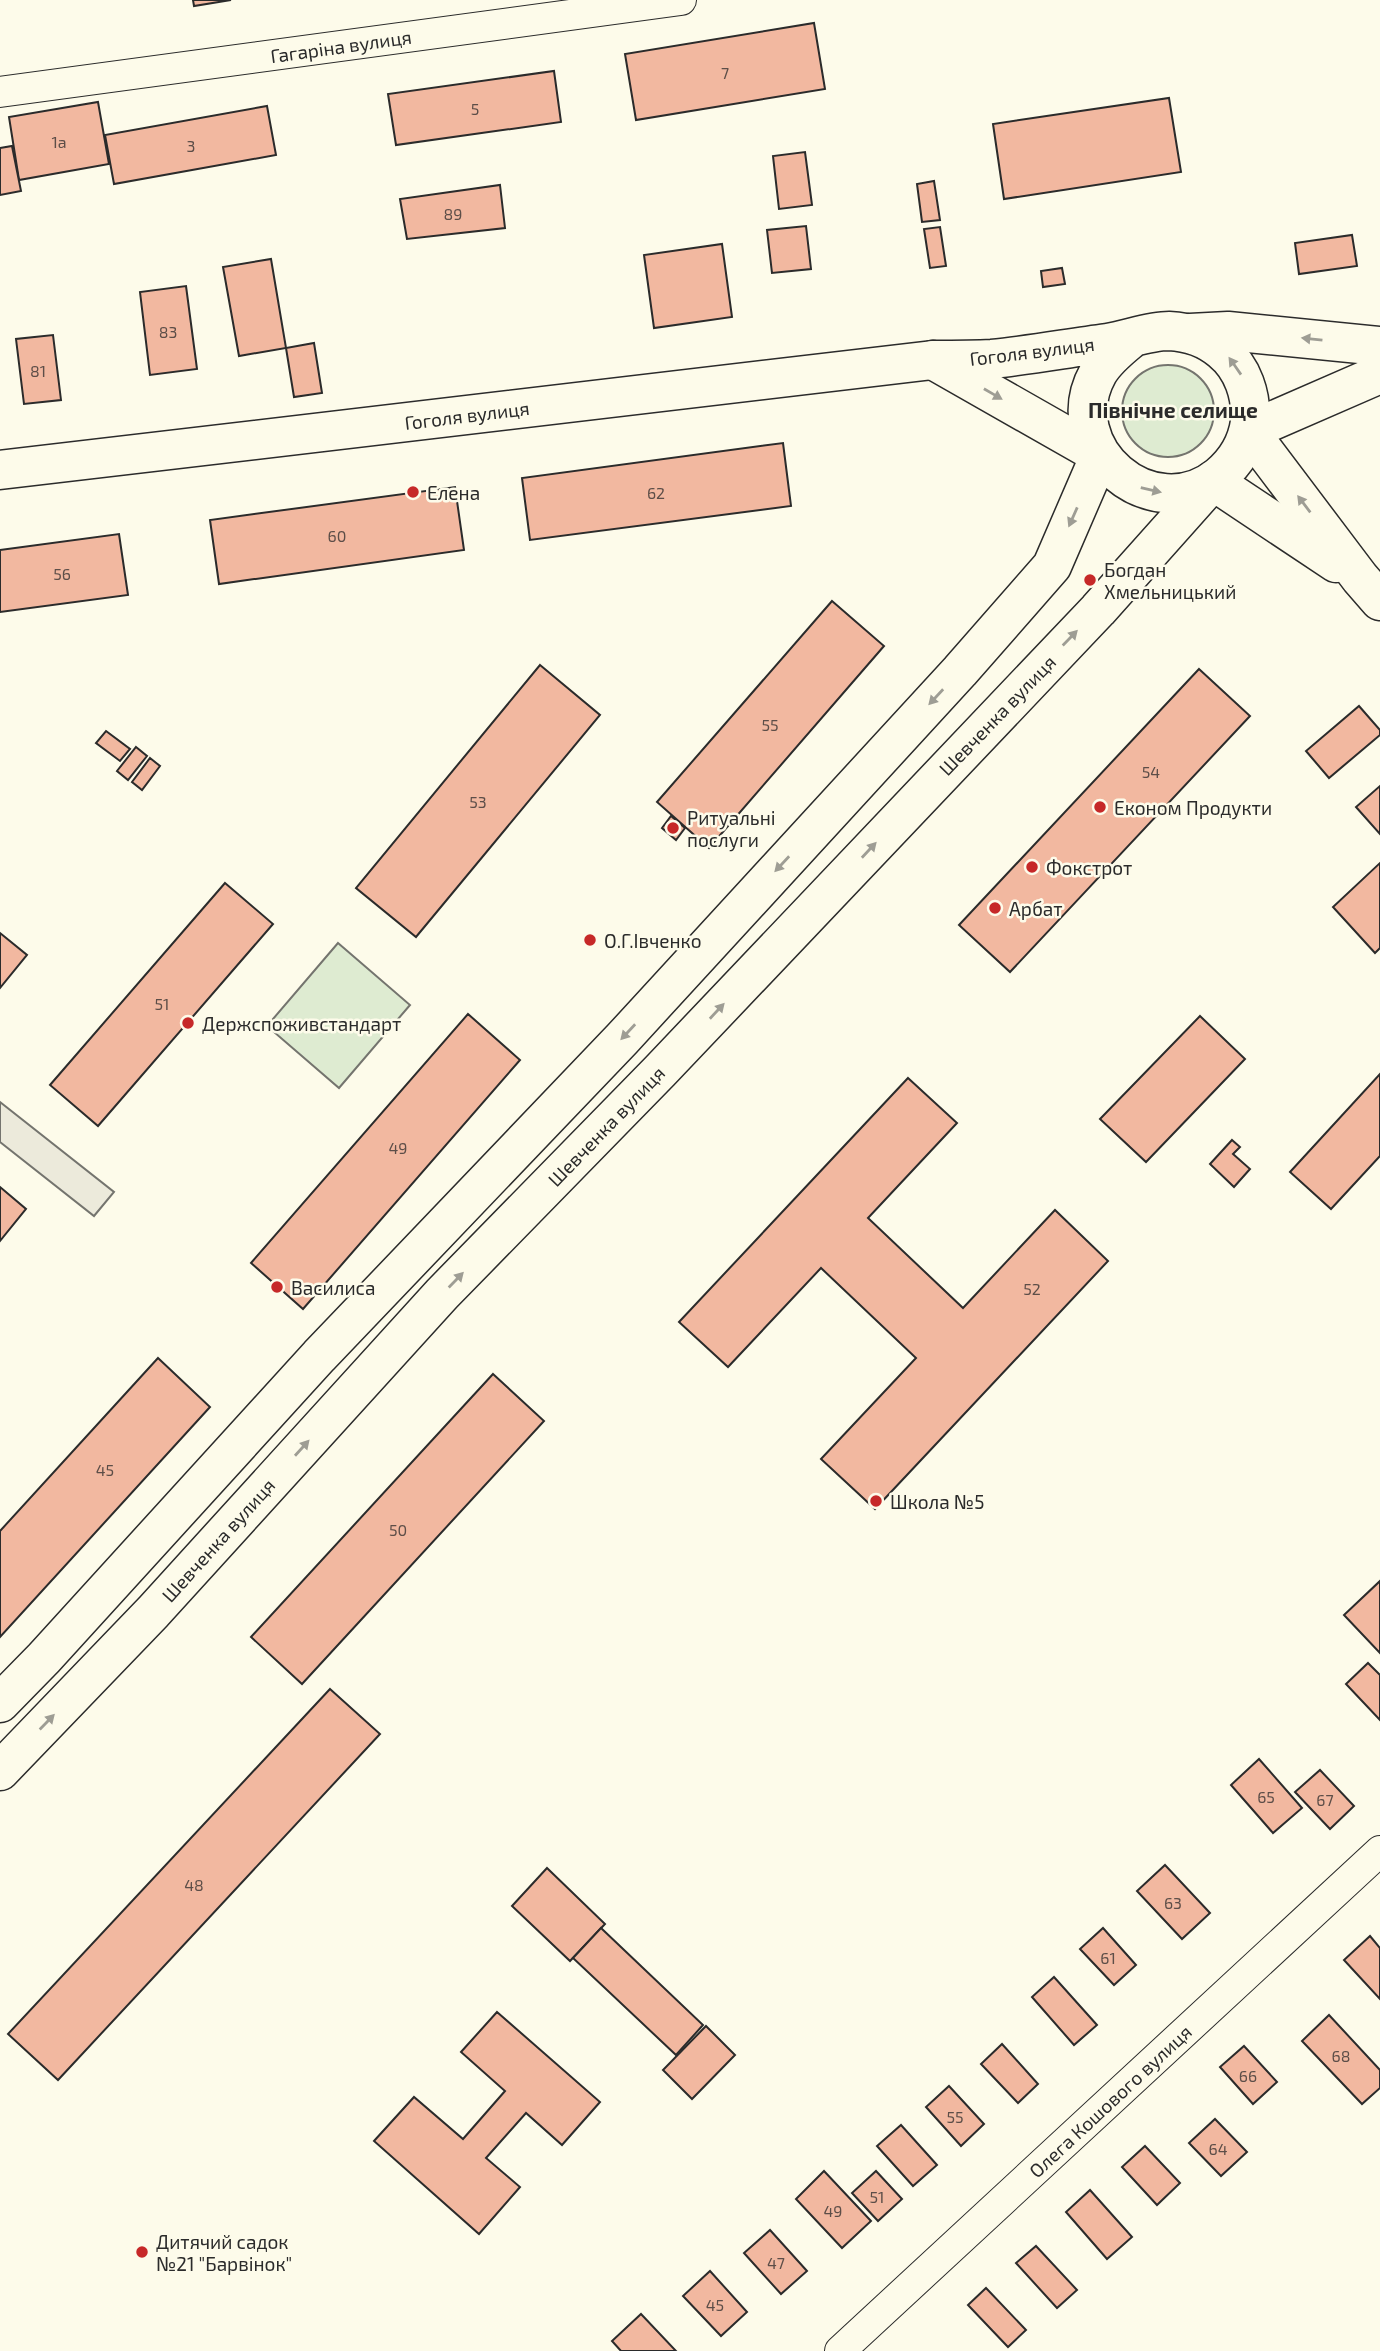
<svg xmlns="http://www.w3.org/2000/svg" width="1380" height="2351" viewBox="0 0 1380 2351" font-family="'Exo 2',sans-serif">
<rect width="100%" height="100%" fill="#fdfbea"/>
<!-- green -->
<g fill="#deebd1" stroke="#74746e" stroke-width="2">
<circle cx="1168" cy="411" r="46"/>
<polygon points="338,943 410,1005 339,1088 267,1026"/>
</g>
<!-- parking -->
<polygon fill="#eceadb" stroke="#74746e" stroke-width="2" points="0,1102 114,1192 94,1216 0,1142"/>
<!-- building -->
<g fill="#f2b8a0" stroke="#2b2b2b" stroke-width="2">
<polygon points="193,0 231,0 194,6"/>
<polygon points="814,23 825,89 636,120 625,54"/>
<polygon points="554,71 561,122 396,145 388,94"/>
<polygon points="1169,98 1181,172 1004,199 993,124"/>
<polygon points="98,102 109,164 19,180 9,117"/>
<polygon points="267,106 276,155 114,184 105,135"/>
<polygon points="12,146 21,191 0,195 0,148"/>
<polygon points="805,152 812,205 779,209 773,156"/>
<polygon points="934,181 940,220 922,222 917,184"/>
<polygon points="500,185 505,228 407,239 400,199"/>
<polygon points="806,226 811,269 772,273 767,230"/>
<polygon points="940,227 946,266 930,268 924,229"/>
<polygon points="1352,235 1357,266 1299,274 1295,243"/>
<polygon points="722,244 732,317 654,328 644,255"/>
<polygon points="271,259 286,348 239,356 223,267"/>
<polygon points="1062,268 1065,284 1043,287 1041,271"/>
<polygon points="186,286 197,369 150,375 140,292"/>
<polygon points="53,335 61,400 24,404 16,339"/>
<polygon points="314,343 322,393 294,397 286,348"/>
<polygon points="783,443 791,506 530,540 522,478"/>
<polygon points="455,487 464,550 219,584 210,520"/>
<polygon points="119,534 128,595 0,612 0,550"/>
<polygon points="832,601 884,646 709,848 657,802"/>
<polygon points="540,665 600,715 416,937 356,888"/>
<polygon points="1199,669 1250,716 1010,972 959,925"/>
<polygon points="1359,706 1380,730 1380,735 1329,778 1306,751"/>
<polygon points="106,731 130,749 120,761 96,743"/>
<polygon points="136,747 147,756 128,780 117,771"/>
<polygon points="150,758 160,766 142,790 132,782"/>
<polygon points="1380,786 1380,834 1356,807"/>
<polygon points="671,816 685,828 676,840 662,828"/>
<polygon points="1380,863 1380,948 1375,953 1333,907"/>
<polygon points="225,883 273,924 98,1126 50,1085"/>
<polygon points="0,933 27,955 0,988"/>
<polygon points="468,1014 520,1060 303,1309 251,1263"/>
<polygon points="1200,1016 1245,1059 1146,1162 1100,1119"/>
<polygon points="1380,1074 1380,1156 1331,1209 1290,1172"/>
<polygon points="908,1078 957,1123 868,1218 963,1308 1055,1210 1108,1261 875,1509 821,1459 916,1358 821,1268 728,1367 679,1322"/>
<polygon points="1232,1140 1240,1147 1233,1154 1250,1169 1234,1187 1210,1164"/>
<polygon points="0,1187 26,1209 0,1241"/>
<polygon points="158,1358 210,1407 0,1637 0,1531"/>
<polygon points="493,1374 544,1421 302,1684 251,1637"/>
<polygon points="1380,1581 1380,1653 1344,1615"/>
<polygon points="1368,1663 1380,1675 1380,1720 1346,1684"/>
<polygon points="330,1689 380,1734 58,2080 8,2034"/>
<polygon points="1259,1759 1302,1808 1273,1833 1231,1785"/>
<polygon points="1320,1770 1354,1806 1330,1829 1295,1792"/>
<polygon points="1165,1865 1210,1913 1182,1939 1137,1891"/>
<polygon points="547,1868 605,1924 570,1961 512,1906"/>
<polygon points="601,1928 703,2025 676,2055 573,1958"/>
<polygon points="1103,1928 1136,1965 1114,1985 1080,1949"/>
<polygon points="1370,1936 1380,1948 1380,1999 1344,1960"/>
<polygon points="1054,1977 1097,2025 1074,2045 1032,1997"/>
<polygon points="497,2012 600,2102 562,2145 526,2113 486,2158 520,2187 479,2234 374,2141 414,2097 463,2139 505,2091 461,2052"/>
<polygon points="1329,2015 1380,2070 1380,2088 1362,2104 1302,2041"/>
<polygon points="706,2026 735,2055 692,2099 663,2070"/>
<polygon points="1002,2044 1038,2084 1018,2103 981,2064"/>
<polygon points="1244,2046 1277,2082 1253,2104 1220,2067"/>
<polygon points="949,2086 984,2124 961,2146 926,2107"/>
<polygon points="1215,2119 1247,2152 1221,2176 1189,2143"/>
<polygon points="901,2125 937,2165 913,2186 877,2146"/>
<polygon points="1145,2146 1180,2183 1157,2205 1122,2167"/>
<polygon points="824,2171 871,2221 842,2248 796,2199"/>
<polygon points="876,2171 902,2199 878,2221 852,2193"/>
<polygon points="1090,2190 1132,2237 1107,2259 1066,2212"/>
<polygon points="770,2230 807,2271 781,2294 744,2253"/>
<polygon points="1036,2246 1077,2290 1057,2308 1016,2263"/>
<polygon points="710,2271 747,2312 721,2336 683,2296"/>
<polygon points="986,2288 1026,2330 1008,2347 968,2305"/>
<polygon points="641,2314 676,2351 621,2351 612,2341"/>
</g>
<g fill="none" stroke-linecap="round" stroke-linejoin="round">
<defs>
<g id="street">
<polyline points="0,92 681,0"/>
<polyline points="840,2351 1380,1851"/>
</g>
<g id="secondary">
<polyline points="1190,333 1228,331 1380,346"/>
<polyline points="933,360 1100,455"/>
<polyline points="1249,431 1360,578 1380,601"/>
<polyline points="1249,431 1380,374"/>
<path d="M0,470l933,-110c20,0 39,0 59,-1 38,-4 77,-11 115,-16 20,-3 42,-12 62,-12 20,1 38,7 53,20 21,17 30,45 28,71 -3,21 -14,40 -31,54 -67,54 -163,-28 -121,-103 8,-14 21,-24 33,-34"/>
<polyline points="1213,481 1336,563"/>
<polyline points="0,1703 44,1658 319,1356 622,1039 960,671 1052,566 1100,455"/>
<polyline points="0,1771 153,1612 442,1294 660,1071 1098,610 1213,481"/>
</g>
</defs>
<!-- street casing -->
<use href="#street" stroke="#2b2b2b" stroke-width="32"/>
<!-- secondary casing -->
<use href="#secondary" stroke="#2b2b2b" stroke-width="41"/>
<!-- street -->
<use href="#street" stroke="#fdfbea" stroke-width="30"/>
<!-- secondary -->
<use href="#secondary" stroke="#fdfbea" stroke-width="38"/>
</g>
<!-- one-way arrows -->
<defs><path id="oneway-solid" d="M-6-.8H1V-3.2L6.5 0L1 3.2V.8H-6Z" transform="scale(1.75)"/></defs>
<g fill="#9e9d94">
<use href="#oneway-solid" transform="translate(1312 339) rotate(-174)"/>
<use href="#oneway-solid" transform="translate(1235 366) rotate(-125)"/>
<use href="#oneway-solid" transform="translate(993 394) rotate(30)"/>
<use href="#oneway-solid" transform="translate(1151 490) rotate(13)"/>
<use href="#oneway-solid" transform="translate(1304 504) rotate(-127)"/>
<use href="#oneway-solid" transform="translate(1073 517) rotate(114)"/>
<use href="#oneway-solid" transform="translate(1070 638) rotate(-46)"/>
<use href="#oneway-solid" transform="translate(936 697) rotate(133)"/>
<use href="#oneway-solid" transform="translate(869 850) rotate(-47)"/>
<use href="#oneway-solid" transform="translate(782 864) rotate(133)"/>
<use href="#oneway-solid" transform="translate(717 1011) rotate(-47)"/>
<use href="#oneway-solid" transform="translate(628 1032) rotate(133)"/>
<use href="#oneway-solid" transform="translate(456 1280) rotate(-46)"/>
<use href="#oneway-solid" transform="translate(302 1448) rotate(-48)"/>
<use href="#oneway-solid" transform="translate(47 1722) rotate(-46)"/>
</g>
<!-- markers -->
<g fill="#c62828" stroke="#fdfbea" stroke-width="2.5">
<circle cx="413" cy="492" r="7"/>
<circle cx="1090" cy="580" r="7"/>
<circle cx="1100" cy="807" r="7"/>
<circle cx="673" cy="828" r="7"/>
<circle cx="1032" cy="867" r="7"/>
<circle cx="995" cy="908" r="7"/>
<circle cx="590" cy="940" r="7"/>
<circle cx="188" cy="1023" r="7"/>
<circle cx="277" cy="1287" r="7"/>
<circle cx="876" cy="1501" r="7"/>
<circle cx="142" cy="2252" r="7"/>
</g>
<g text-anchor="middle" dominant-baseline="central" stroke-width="5" stroke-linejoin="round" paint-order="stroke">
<!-- number labels -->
<g font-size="16" fill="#5d4e48">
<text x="725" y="72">7</text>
<text x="475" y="108">5</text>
<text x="59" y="141">1а</text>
<text x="191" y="145">3</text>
<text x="453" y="213">89</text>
<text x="168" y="331">83</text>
<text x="38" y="370">81</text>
<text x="656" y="492">62</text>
<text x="337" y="535">60</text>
<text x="62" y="573">56</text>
<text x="770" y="724">55</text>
<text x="1151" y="771">54</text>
<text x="478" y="801">53</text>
<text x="162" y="1003">51</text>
<text x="398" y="1147">49</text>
<text x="1032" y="1288">52</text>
<text x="105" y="1469">45</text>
<text x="398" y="1529">50</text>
<text x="1266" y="1796">65</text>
<text x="1325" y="1799">67</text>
<text x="194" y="1884">48</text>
<text x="1173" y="1902">63</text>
<text x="1108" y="1957">61</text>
<text x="1341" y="2055">68</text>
<text x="1248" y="2075">66</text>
<text x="955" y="2116">55</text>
<text x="1218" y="2148">64</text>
<text x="877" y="2196">51</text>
<text x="833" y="2210">49</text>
<text x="776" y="2262">47</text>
<text x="715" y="2304">45</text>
</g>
<!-- street labels -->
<g font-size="19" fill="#2b2b2b" stroke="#fdfbea">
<text transform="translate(341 46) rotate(-8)">Гагаріна вулиця</text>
<text transform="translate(1032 351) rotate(-7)">Гоголя вулиця</text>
<text transform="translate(467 415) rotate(-7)">Гоголя вулиця</text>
<text transform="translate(997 715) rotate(-46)">Шевченка вулиця</text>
<text transform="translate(606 1126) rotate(-46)">Шевченка вулиця</text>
<text transform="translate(218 1540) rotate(-48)">Шевченка вулиця</text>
<text transform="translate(1110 2101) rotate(-43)">Олега Кошового вулиця</text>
</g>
<!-- poi labels -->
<g font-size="19" fill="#2b2b2b" stroke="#fdfbea" text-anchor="start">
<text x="427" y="492">Елена</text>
<text x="1104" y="569">Богдан<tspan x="1104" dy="22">Хмельницький</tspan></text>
<text x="1114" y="807">Економ Продукти</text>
<text x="687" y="817">Ритуальні<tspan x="687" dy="22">послуги</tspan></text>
<text x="1046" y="867">Фокстрот</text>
<text x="1009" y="908">Арбат</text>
<text x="604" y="940">О.Г.Івченко</text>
<text x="202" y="1023">Держспоживстандарт</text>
<text x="291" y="1287">Василиса</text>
<text x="890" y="1501">Школа №5</text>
<text x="156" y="2241">Дитячий садок<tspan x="156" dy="22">№21 "Барвінок"</tspan></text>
</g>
<!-- neighbourhood labels -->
<g font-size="21" font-weight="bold" fill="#2b2b2b" stroke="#fdfbea">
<text x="1173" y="409">Північне селище</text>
</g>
</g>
</svg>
